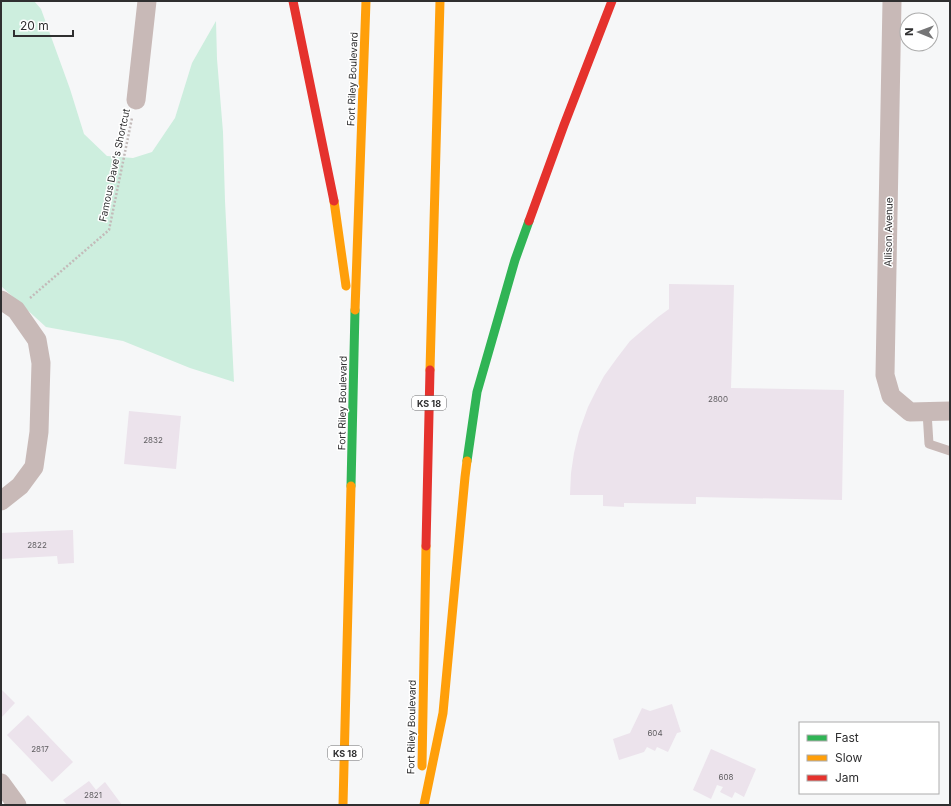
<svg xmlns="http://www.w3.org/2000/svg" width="951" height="806" viewBox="0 0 951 806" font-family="Inter,sans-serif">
<rect width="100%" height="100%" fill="#f6f7f8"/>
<!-- green -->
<polygon fill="#cdeede" points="1,1 34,1 41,9 70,89 84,134 107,156 133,158 152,152 175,118 192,63 216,21 217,59 223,132 225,201 234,382 190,368 123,341 46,327 1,286"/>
<!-- building -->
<g fill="#ece3ec">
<polygon points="669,284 734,285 731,388 844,390 842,500 696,497 696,504 624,503 624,507 603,506 603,495 570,495 571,473 574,453 579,432 588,407 596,391 604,376 617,358 630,341 658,317 669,309"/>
<polygon points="129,411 181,416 176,469 124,464"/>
<polygon points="73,530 74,563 58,564 57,556 1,559 1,533"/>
<polygon points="1,689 15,703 1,718"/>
<polygon points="672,704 681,732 677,733 668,752 657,747 655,751 647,747 644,752 619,760 613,739 630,733 642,708 650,711"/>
<polygon points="28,715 73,762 52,782 7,735"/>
<polygon points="711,749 756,769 744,797 735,792 732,798 720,792 723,787 717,785 711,799 693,790"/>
<polygon points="89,781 96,790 105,782 122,805 67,805 63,800"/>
</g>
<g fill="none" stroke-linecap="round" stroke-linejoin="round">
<!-- path -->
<polyline stroke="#c3bab9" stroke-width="2.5" stroke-dasharray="2 2" stroke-linecap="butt" points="30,298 109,230 132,118"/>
<!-- lane -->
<polyline stroke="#c8b9b7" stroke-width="9" points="927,412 929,444 950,451"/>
<!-- street -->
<g stroke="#c8b9b7" stroke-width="19">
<polyline points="892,1 885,375 891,396 910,412 950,411"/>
<polyline points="136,100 147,1"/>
<polyline points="1,300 16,310 37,340 41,363 39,432 34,467 20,486 1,501"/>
<polyline points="1,783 17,805"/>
</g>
<!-- fast -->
<g stroke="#30b455" stroke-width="9">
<polyline points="467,461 477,392 515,260 529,221"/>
<polyline points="351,486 355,310"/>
</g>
<!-- slow -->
<g stroke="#ff9f0a" stroke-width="9">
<polyline points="334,201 346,286"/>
<polyline points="355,310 366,1"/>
<polyline points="430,370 440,1"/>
<polyline points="422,766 426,546"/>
<polyline points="343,805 351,486"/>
<polyline points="424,805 443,713 465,477 467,461"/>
</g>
<!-- jam -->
<g stroke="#e5322d" stroke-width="9">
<polyline points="293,1 334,201"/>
<polyline points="529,221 564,125 612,1"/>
<polyline points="426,546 430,370"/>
</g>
</g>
<g text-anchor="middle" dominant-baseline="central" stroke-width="3" stroke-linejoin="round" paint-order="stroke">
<!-- number labels -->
<g font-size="8" fill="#5f5d60">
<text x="718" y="399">2800</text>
<text x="153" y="440">2832</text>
<text x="37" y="545">2822</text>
<text x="655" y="733">604</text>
<text x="40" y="749">2817</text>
<text x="726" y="777">608</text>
<text x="93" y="795">2821</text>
</g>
<!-- shield labels -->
<g fill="#fff" stroke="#6d6d6e" stroke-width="1">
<rect x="412" y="396" width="34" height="14" rx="3"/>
<rect x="328" y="746" width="34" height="14" rx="3"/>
</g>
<g font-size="9" font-weight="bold" fill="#2f2f30">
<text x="429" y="403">KS 18</text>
<text x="345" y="753">KS 18</text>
</g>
<!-- street labels -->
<g font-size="10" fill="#2f2f30" stroke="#fff">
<text transform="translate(352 79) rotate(-88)">Fort Riley Boulevard</text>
<text transform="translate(114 165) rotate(-78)">Famous Dave's Shortcut</text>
<text transform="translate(888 232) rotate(-89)">Allison Avenue</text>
<text transform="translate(342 403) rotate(-89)">Fort Riley Boulevard</text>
<text transform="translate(411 727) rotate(-89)">Fort Riley Boulevard</text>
</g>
</g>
<!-- border -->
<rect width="951" height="806" fill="none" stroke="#2f2f30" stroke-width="4"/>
<!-- legend -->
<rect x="799" y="722" width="140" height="72" fill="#ffffff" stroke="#acacac"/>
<rect x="807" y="735" width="20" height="6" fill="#30b455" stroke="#acacac"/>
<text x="835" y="742" font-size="12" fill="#2f2f30">Fast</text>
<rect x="807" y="755" width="20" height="6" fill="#ff9f0a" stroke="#acacac"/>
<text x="835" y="762" font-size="12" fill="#2f2f30">Slow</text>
<rect x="807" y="775" width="20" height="6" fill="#e5322d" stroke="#acacac"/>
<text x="835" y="782" font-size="12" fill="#2f2f30">Jam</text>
<!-- north arrow -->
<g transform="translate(919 32) rotate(271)"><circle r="19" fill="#ffffff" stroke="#acacac"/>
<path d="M0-3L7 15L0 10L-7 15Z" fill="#757576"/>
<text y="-6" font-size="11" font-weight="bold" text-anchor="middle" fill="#2f2f30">N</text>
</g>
<!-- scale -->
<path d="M14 30v6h59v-6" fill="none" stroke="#2f2f30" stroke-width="2"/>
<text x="20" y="30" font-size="12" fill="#2f2f30" stroke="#ffffff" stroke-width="3" paint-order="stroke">20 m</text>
</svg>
